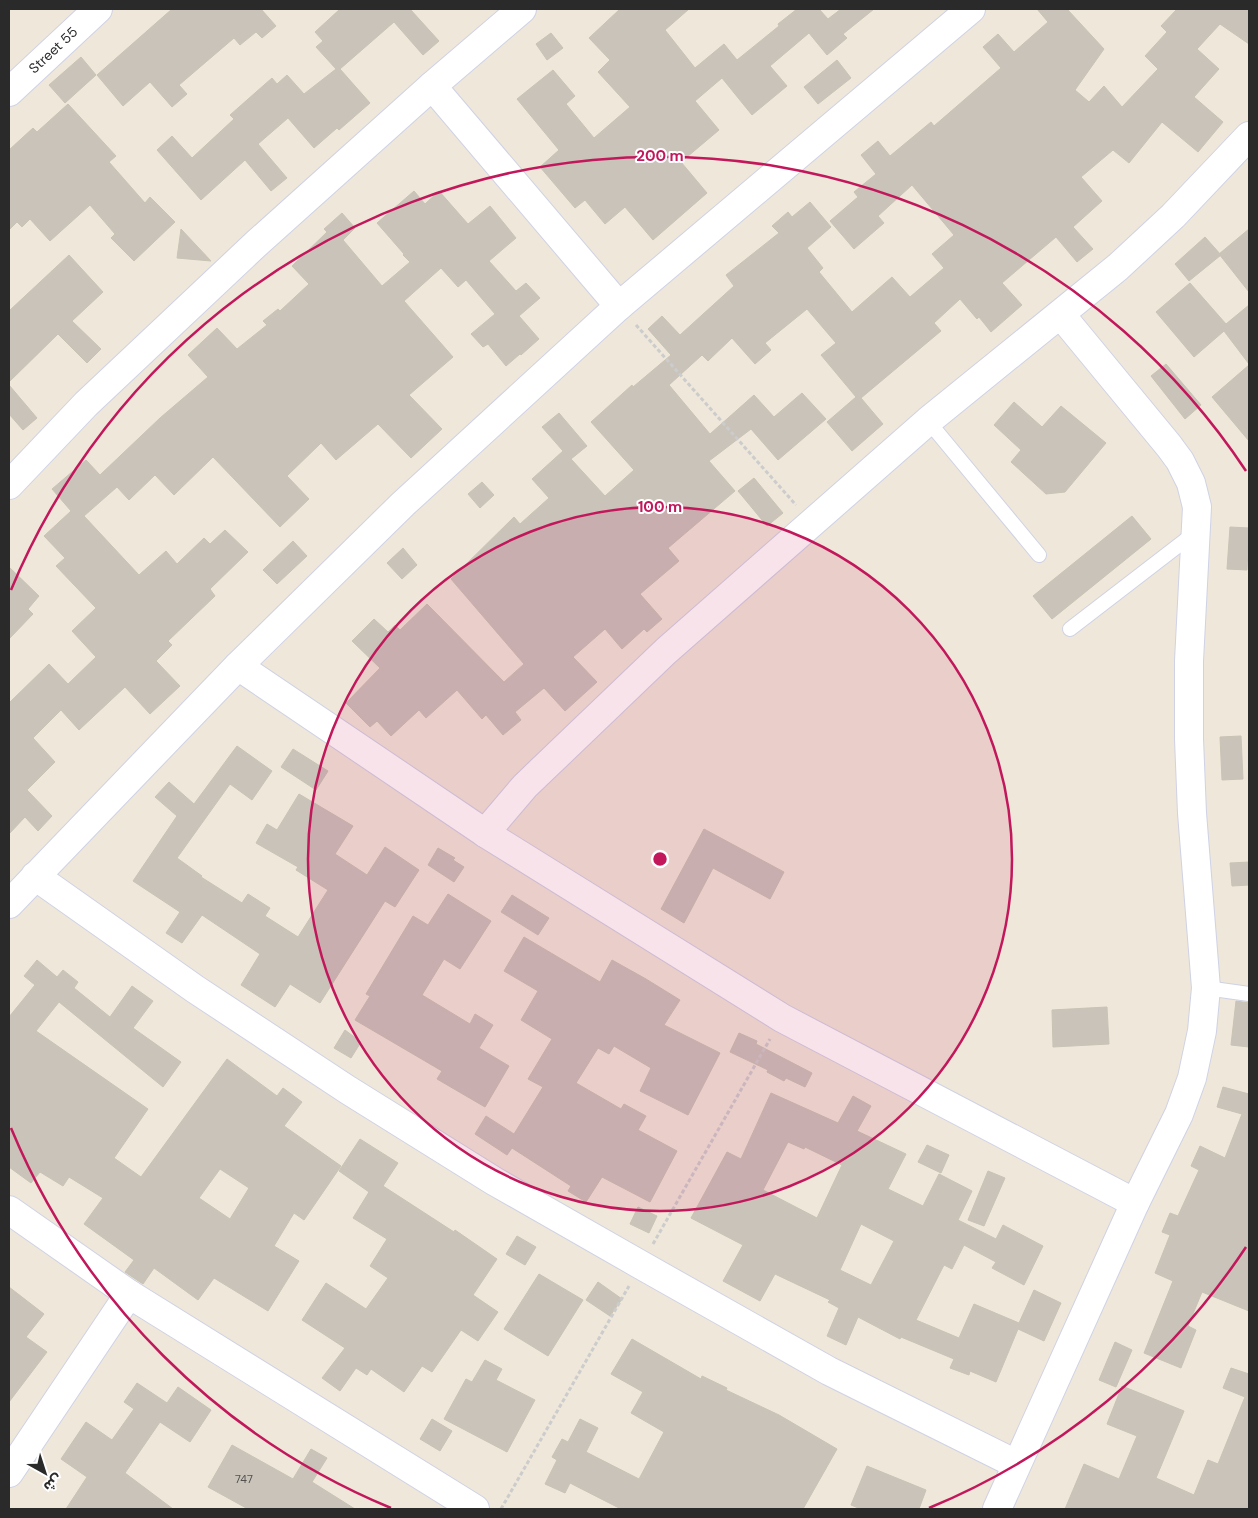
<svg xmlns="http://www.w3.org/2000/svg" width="1258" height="1518" viewBox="0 0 1258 1518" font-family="'DM Sans','Noto Sans Arabic',sans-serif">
<rect width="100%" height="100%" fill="#eee7da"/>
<!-- building -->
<g fill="#c9c3ba" stroke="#c9c3b4" fill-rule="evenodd">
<polygon points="172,9 261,9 276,26 262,38 256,32 240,45 234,38 179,85 187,94 172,107 150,82 123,106 97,75"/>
<polygon points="340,9 410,9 439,41 423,55 394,22 340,69 370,103 339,130 337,128 314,148 288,118 258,144 287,178 271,191 245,160 201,200 157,150 172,136 192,158 234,119 230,115 272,78 277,84 287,75 304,94 336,69 316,47 323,41 315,32"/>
<polygon points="620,9 689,9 665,30 695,68 724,44 737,60 779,26 778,24 797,9 819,9 828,19 841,9 874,9 843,34 847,38 827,55 809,33 770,66 787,86 752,115 722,78 695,101 719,130 681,162 707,193 653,240 625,207 605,224 585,200 575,208 540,167 559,150 517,99 553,70 575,96 566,104 594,138 630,107 598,72 610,60 589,38"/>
<polygon points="1037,9 1067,9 1104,49 1075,90 1089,102 1104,86 1122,107 1158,69 1145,56 1167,32 1161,26 1177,9 1249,9 1249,44 1220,24 1197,49 1219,69 1194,97 1223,122 1198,152 1162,122 1129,163 1113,150 1081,177 1102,201 1073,227 1093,249 1077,262 1056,237 1002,283 1022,305 991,332 979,317 977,319 960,299 934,323 941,331 861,398 883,424 852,451 827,422 856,397 821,355 836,343 807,309 765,343 771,350 755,364 732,338 708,361 702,355 669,385 710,434 754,395 774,417 802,393 826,419 778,460 751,429 709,461 735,491 668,548 679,561 640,594 662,619 647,632 644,629 622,649 605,629 573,657 597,682 565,711 544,688 515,712 521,720 503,735 486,715 482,719 457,690 426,718 419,710 391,736 377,721 370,727 346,703 380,668 352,641 374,619 388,632 395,625 400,630 427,604 504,682 524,664 451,579 514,517 520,524 549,498 532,479 563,451 542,427 559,413 587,446 571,459 605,496 634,470 591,422 632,385 633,387 671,355 648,329 662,316 680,335 734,286 726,275 779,233 772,226 788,212 792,217 810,202 831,227 807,248 823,268 819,272 852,312 892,277 910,297 944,268 932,254 954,235 912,185 878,216 884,223 854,249 830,221 858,197 854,192 876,174 861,155 878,141 890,156 931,122 934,126 1001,68 983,47 998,34 1014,52 1048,22"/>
<polygon points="551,33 563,48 547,60 536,44"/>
<polygon points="81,57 96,75 65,103 49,85"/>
<polygon points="837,60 851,78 818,104 804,87"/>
<polygon points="68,104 116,156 109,162 145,203 150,197 175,222 134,261 111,238 115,234 90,205 50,241 30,219 22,227 17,222 9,230 9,150 33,128 37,132"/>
<polygon points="414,191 425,204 439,191 468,224 490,206 516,238 489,261 516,291 526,283 540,298 519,316 539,339 521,355 520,354 506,366 488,344 483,347 471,334 495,314 466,280 458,287 441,268 404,301 453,357 409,395 442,429 411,458 378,424 336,460 321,443 287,476 309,499 280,527 213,457 174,495 155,475 129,500 117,487 84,516 139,575 166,551 177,564 204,538 210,544 225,530 248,552 210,589 215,596 168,641 172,645 156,661 180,686 150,714 125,687 79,730 61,710 33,738 55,762 27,790 52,816 38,831 25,817 9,834 9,703 49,664 68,684 96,657 72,631 96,608 56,566 65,558 44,536 71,511 52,489 86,460 100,475 160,418 208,377 188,355 217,328 237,349 267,325 263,321 278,309 280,311 309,284 292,266 327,232 324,229 342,213 355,228 343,240 382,286 410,262 403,255 404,254 377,223"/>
<polygon points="181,229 211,261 177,258"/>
<polygon points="1249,229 1249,292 1219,254"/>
<polygon points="1205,237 1221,255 1189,281 1175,264"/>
<polygon points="69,255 103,292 72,321 101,349 87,363 58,334 9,382 9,311"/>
<polygon points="1190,283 1226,324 1249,305 1249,364 1224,331 1194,357 1156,312"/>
<polygon points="1166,364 1201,405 1185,419 1151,376"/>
<polygon points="1249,365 1249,441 1212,397"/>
<polygon points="9,385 37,418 23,430 9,414"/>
<polygon points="1014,402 1042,427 1061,406 1106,443 1065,492 1046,494 1011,462 1021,450 994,425"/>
<polygon points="754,478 783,513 767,526 738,491"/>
<polygon points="482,482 494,495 480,508 468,494"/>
<polygon points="1132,516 1151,539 1052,619 1033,596"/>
<polygon points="1230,527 1249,528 1247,570 1227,569"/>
<polygon points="293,541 307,556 277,584 263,570"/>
<polygon points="403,548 417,565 402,579 387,563"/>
<polygon points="9,567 39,596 28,609 33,614 9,639"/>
<polygon points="1241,736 1243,779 1222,780 1220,737"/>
<polygon points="237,746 272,771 252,800 230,784 177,858 202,876 201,877 242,903 248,894 270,908 265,916 298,937 328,890 296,870 298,867 256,843 267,824 277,830 299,794 353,826 335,854 367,875 385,847 419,870 395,907 385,901 320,1003 290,984 275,1007 241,985 260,954 202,915 182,943 166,933 180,912 133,881 177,816 155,797 169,782 194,804"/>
<polygon points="293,749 328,771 316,790 281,767"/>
<polygon points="704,829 784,872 770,899 713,868 684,923 661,909"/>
<polygon points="438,848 455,858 453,860 464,867 454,882 428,865"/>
<polygon points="1249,862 1249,885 1232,886 1230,863"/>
<polygon points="448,894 491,921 460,969 444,959 422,995 470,1024 475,1014 493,1025 479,1048 509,1066 485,1107 437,1079 442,1071 355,1020 370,996 366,994 413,916 428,925"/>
<polygon points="512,895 549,918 538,935 501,912"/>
<polygon points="524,937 600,982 612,960 646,979 680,1000 664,1025 720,1053 688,1115 640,1091 651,1068 614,1046 609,1054 598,1048 576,1083 621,1109 624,1104 646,1116 638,1130 677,1151 650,1202 602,1177 586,1202 568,1191 571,1186 512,1148 507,1155 475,1134 486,1116 514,1134 543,1087 528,1079 552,1039 521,1020 538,991 504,971"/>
<path d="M37,960l20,17 6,-7 15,12 -4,6 36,29 22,-31 21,15 -20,27 48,34 -18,25 -104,-85 -23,29 112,78 -34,49 27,19 86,-118 50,37 6,-8 19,14 -18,24 57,40 -37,54 -10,-7 -20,33 25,15 -31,50 -54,-33 -16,22 -44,-32 -11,16 -18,-12 9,-12 -50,-36 19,-26 -34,-21 -6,9 -23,-14 -9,11 -22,-16v-150l26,-32 -11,-9zM220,1169l29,19 -19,31 -31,-21z"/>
<polygon points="1236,1001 1249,1003 1249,1047 1231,1045"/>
<polygon points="1107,1007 1109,1044 1053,1047 1052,1010"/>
<polygon points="345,1030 361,1042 351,1058 334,1048"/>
<polygon points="739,1033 757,1041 756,1044 812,1073 805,1087 786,1078 784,1081 767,1072 768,1070 730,1052"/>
<polygon points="1223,1087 1249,1094 1249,1311 1202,1292 1188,1326 1196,1330 1181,1368 1144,1353 1173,1281 1155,1273 1170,1235 1162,1232 1170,1213 1178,1216 1199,1170 1191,1166 1200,1146 1225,1158 1242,1114 1217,1107"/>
<path d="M771,1093l67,30 15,-27 18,10 -14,25 49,23 -18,35 35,17 16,-32 33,17 -14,29 38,19 7,-14 40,21 -19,39 -32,-17 4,-6 -32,-17 -12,24 -8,-4 -28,55 43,18 15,-34 45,19 15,-33 27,13 -17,38 -26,-12 -22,53 -26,-11 -1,4 -19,-7 4,-9 -53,-22 -1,2 -42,-22 -12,28 -19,-9 12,-28 -11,-6 2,-2 -55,-26 -15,27 -37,-20 20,-36 -52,-27 36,-66 14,7zM788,1142l16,7 1,-2 37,18 -25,53 -54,-28zM861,1224l33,17 -23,44 -31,-15z"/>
<polygon points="360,1139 398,1163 383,1186 454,1232 455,1230 497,1259 473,1295 498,1312 478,1341 461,1330 432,1372 422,1366 404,1392 371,1369 367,1375 356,1368 340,1391 322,1378 345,1348 302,1320 326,1283 366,1309 388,1278 370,1266 387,1239 353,1218 369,1192 339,1171"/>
<polygon points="927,1145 949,1155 941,1173 918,1162"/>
<polygon points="988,1171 1005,1178 984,1226 968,1220"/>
<polygon points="638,1207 657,1216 649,1233 630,1224"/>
<polygon points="517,1236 536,1247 525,1265 506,1254"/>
<polygon points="539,1274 583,1300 548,1356 504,1329"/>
<polygon points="598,1282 622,1299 610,1316 586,1300"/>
<polygon points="9,1287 44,1314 26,1337 47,1352 9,1402"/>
<polygon points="632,1339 701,1379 702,1376 727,1388 726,1390 779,1415 837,1449 803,1509 621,1509 570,1483 565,1493 545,1484 557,1460 552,1457 562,1439 568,1442 580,1419 598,1428 586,1452 639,1479 664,1432 631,1413 643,1392 611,1374"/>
<polygon points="1115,1342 1132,1350 1116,1387 1099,1380"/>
<polygon points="485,1360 502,1369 496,1380 535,1400 507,1452 444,1419 466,1379 472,1382"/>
<polygon points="1231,1368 1249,1374 1249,1509 1065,1509 1084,1464 1119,1479 1137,1436 1107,1424 1122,1386 1184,1411 1156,1478 1194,1495 1208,1460 1218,1464 1245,1397 1223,1388"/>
<polygon points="137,1383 167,1403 178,1387 211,1410 190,1442 160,1422 125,1473 173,1509 66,1509 87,1477 61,1459 86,1422 112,1440 134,1409 124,1402"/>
<polygon points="432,1419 452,1431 440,1451 420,1439"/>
<polygon points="232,1445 293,1479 311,1449 327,1458 312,1482 355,1509 248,1509 208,1487"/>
<polygon points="867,1466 926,1490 919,1509 861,1509 851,1505"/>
</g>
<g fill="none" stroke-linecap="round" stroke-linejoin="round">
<defs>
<g id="lane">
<polyline points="928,421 1039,555"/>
<polyline points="1070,629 1196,532"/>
<polyline points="1206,988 1249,994"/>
</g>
<g id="street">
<polyline points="432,86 619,306"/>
<polyline points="9,92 98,9"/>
<polyline points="9,485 86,404 257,243 432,86 522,9"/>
<polyline points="238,666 485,833 782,1018 1135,1203"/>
<polyline points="485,833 525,786 666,651 928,421 1118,267 1173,216 1249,136"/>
<polyline points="35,876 195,989 348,1090 494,1181 641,1265 829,1371 1016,1464"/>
<polyline points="9,904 238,666 403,504 619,306 971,9"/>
<polyline points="9,1210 129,1294 475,1509"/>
<polyline points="9,1473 129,1294"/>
<polyline points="997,1509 1135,1203 1179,1114 1192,1078 1202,1031 1206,988 1192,813 1189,739 1189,661 1197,507 1191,483 1180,461 1169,446 1061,315"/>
</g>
</defs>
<!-- lane casing -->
<use href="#lane" stroke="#cfd2e5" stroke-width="16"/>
<!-- street casing -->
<use href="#street" stroke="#cfd2e5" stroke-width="30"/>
<!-- path -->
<g stroke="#ccc" stroke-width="3" stroke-dasharray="4 2.5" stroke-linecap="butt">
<polyline points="636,325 796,505"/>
<polyline points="653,1244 770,1039"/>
<polyline points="501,1509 629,1286"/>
</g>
<!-- lane -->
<use href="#lane" stroke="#fff" stroke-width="14"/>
<!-- street -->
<use href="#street" stroke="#fff" stroke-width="28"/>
</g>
<!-- distance rings -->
<circle cx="660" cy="859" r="352" fill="#c2185b" fill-opacity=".12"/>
<g fill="none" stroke="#c2185b" stroke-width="2.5">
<circle cx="660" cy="859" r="352"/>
<path d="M1246 1247A703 703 0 0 1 929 1508M391 1508A703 703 0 0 1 11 1128M11 590A703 703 0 0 1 1246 471"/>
</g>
<g text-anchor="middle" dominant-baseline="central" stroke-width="4" stroke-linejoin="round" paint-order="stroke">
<!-- number labels -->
<g font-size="11" fill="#52504e">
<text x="244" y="1479">747</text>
</g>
<!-- street labels -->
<g font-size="14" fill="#2a2a2a" stroke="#fff">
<text transform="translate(53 50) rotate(-43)">Street 55</text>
</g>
</g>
<circle cx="660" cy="859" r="8" fill="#c2185b" stroke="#fff" stroke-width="2.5"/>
<g font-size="15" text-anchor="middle" font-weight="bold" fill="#c2185b" stroke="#fff" stroke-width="4" stroke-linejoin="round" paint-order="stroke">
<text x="660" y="161">200 m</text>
<text x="660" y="512">100 m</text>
</g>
<!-- border -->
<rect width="1258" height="1518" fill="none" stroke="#2a2a2a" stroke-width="20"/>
<!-- north arrow -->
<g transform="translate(45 1473) rotate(141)" stroke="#ffffff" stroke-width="4" paint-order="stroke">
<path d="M0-4L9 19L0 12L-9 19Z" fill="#2a2a2a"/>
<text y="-8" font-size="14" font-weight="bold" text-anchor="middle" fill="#2a2a2a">ش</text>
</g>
</svg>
